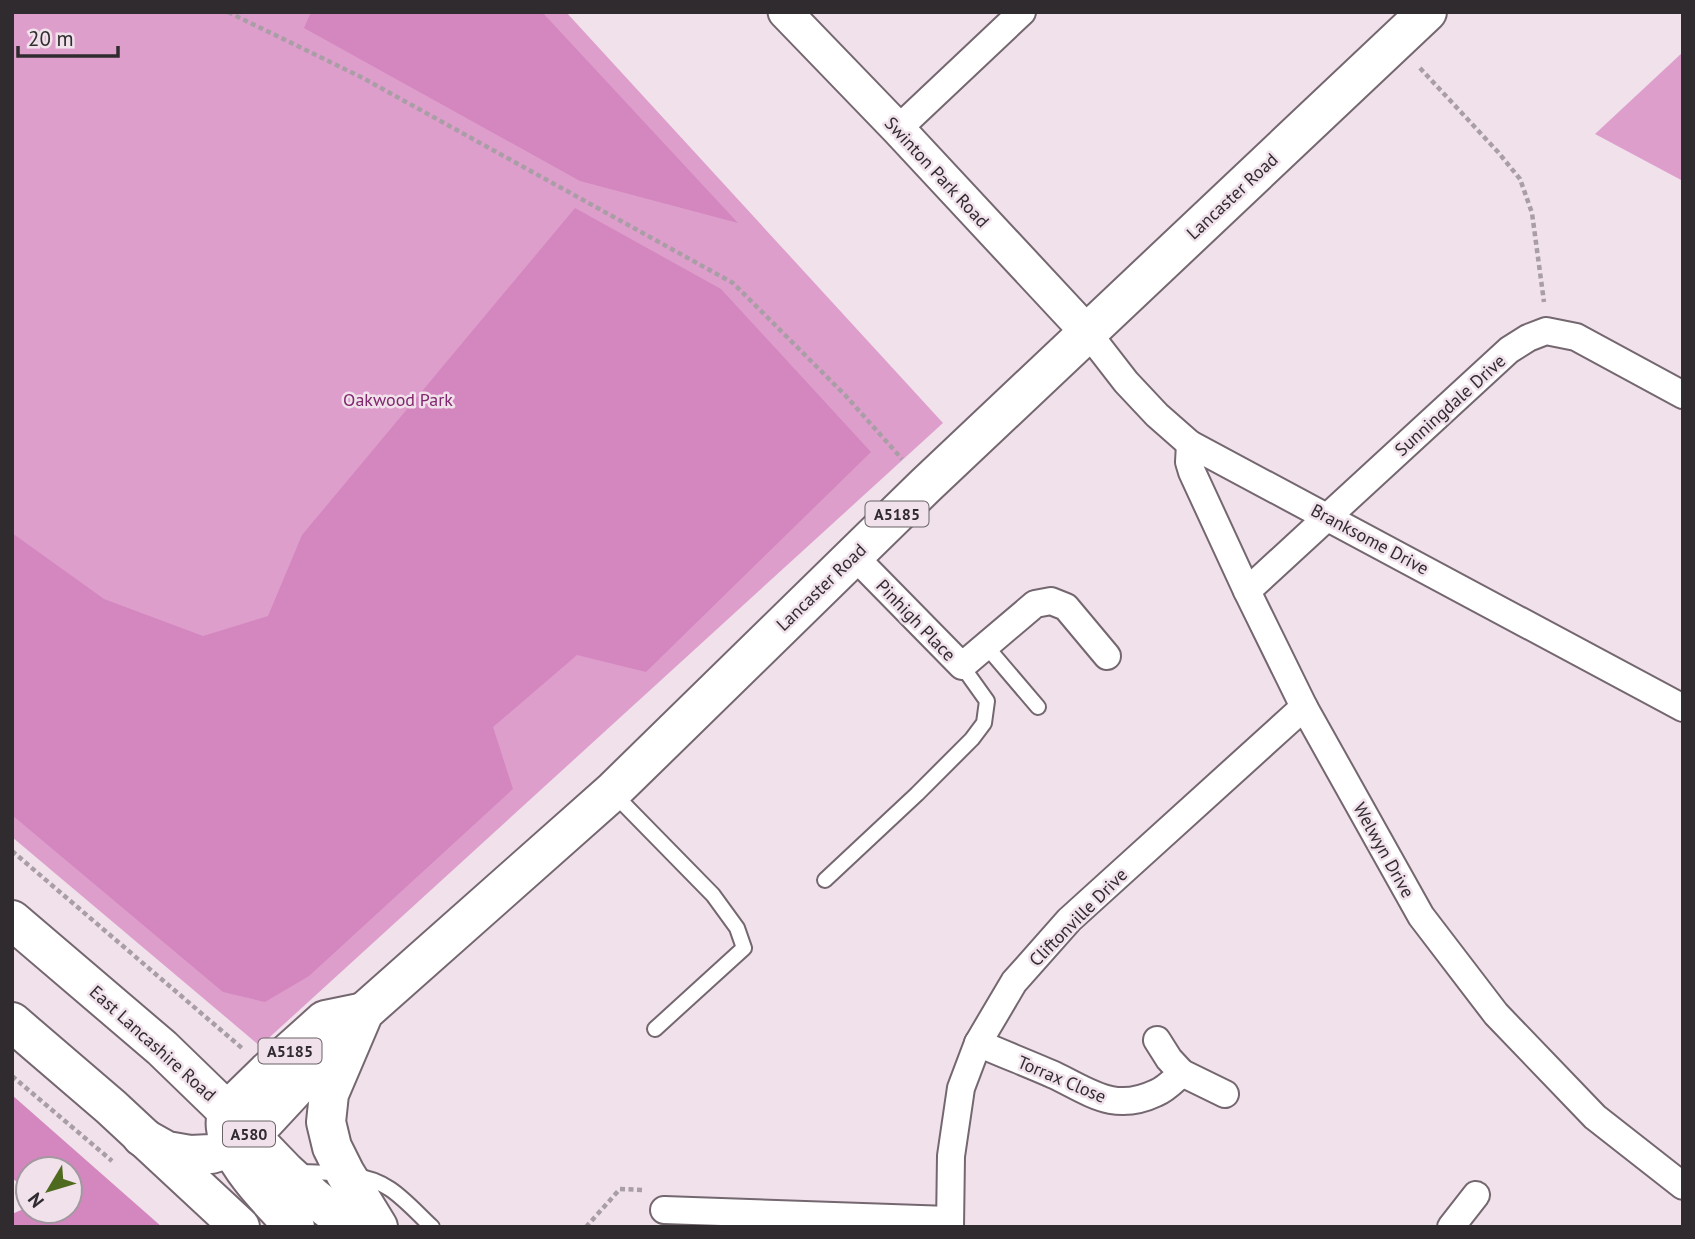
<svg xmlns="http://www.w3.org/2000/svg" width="1695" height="1239" viewBox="0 0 1695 1239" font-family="'PT Sans',sans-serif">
<rect width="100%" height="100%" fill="#f0e1eb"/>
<!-- green -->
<g fill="#de9ecc">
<polygon points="12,12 566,12 943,423 260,1046 12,837"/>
<polygon points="1683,52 1683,181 1595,134"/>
</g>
<!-- forest -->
<g fill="#d387be">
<polygon points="311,12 542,12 738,223 580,181 304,28"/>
<polygon points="575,208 721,289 871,452 646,672 577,655 493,727 513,789 309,976 265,1002 223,992 12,815 12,533 104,599 203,636 268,616 302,535"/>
<polygon points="12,1095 162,1227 12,1227 12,1214 28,1207 28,1211 70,1211 70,1169 28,1169 28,1191 12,1178"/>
</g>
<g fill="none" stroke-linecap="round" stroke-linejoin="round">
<defs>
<g id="service">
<polyline points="986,646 1038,707"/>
<polyline points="613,793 713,895 737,928 744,948 655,1029"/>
<polyline points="825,880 917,794 972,739 984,723 987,701 962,666"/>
<path d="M297,1172c32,1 66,-1 93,17 15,10 29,26 42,38"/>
</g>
<g id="minor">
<polyline points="898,129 1022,12"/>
<polyline points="1088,333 1126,382 1157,415 1190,444 1683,708"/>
<polyline points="1190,444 1189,462 1192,472 1247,591 1304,707 1421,916 1496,1014 1595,1117 1683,1186"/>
<polyline points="853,555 962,666 1035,604 1051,601 1066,607 1107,656"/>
<polyline points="1247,591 1509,350 1528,338 1546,331 1576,337 1683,395"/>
<polyline points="1157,1040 1169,1059 1182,1073 1225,1094"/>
<path d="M978,1043c25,11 51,21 76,32 36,17 60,38 102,18 10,-4 18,-13 26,-20"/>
<polyline points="664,1210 949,1220"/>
<polyline points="950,1227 951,1156 961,1088 978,1043 1014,982 1069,920 1304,707"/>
<polyline points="1451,1227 1476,1195"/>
</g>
<polyline id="tertiary" points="785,12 898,129 1088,333"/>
<g id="primary">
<polyline points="142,1137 167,1151 190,1155 211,1154 231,1148 251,1136 304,1079 348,1043"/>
<path d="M295,1227c-22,-23 -66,-66 -69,-99 -1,-5 0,-12 1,-17l40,-39 58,-52 39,-8"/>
<polyline points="378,1227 345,1173 332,1147 326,1122 329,1094 364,1012 612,792 925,486 1427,12"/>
</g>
<g id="trunk">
<polyline points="12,920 162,1048 227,1111 286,1172 312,1196 351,1227"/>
<polyline points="12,1022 111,1107 240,1227"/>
</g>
</defs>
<!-- service casing -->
<use href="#service" stroke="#74676f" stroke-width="18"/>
<!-- minor casing -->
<use href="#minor" stroke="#74676f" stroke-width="30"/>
<!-- tertiary casing -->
<use href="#tertiary" stroke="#74676f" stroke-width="37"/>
<!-- primary casing -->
<use href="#primary" stroke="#74676f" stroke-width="42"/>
<!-- trunk casing -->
<use href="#trunk" stroke="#74676f" stroke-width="42"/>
<!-- path -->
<g stroke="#a99ea5" stroke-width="4.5" stroke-dasharray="5 3.5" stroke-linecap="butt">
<polyline points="228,12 361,77 733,283 845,395 902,459"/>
<polyline points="1420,68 1498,152 1520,179 1532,213 1544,302"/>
<polyline points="12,851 243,1049"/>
<polyline points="12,1076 112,1161"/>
<polyline points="586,1227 620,1189 645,1190"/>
</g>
<!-- service -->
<use href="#service" stroke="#fff" stroke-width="14"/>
<!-- minor -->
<use href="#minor" stroke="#fff" stroke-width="26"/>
<!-- tertiary -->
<use href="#tertiary" stroke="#fff" stroke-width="33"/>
<!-- primary -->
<use href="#primary" stroke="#fff" stroke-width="38"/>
<!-- trunk -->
<use href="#trunk" stroke="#fff" stroke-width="38"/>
</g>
<g text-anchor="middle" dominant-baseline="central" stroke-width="5" stroke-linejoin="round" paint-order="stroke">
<!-- shield labels -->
<g fill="#f0e1eb" stroke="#6a6267" stroke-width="2">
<rect x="865.5" y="501.5" width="63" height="25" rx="5"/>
<rect x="258.5" y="1038.5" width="63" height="25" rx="5"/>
<rect x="223" y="1121.5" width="52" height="25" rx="5"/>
</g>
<g font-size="16" font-weight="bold" fill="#302b2f">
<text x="897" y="514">A5185</text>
<text x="290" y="1051">A5185</text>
<text x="249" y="1134">A580</text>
</g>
<!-- street labels -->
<g font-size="18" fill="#302b2f" stroke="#f0e1eb">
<text transform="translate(937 172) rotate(47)">Swinton Park Road</text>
<text transform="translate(1232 196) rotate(-43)">Lancaster Road</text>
<text transform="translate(1450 405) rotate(-42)">Sunningdale Drive</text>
<text transform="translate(1370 539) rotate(28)">Branksome Drive</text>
<text transform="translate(821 587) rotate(-44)">Lancaster Road</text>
<text transform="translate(916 620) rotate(46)">Pinhigh Place</text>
<text transform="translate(1384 850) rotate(61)">Welwyn Drive</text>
<text transform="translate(1078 917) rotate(-45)">Cliftonville Drive</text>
<text transform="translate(153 1043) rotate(42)">East Lancashire Road</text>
<text transform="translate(1062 1079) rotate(23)">Torrax Close</text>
</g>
<!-- park labels -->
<g font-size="18" fill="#80286d" stroke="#f0e1eb">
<text x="398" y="399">Oakwood Park</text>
</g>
</g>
<!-- border -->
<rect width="1695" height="1239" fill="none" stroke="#302b2f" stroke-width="28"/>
<!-- north arrow -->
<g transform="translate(49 1190) rotate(232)"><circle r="33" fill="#f0e1eb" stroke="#a398a0" stroke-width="2"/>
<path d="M0-5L12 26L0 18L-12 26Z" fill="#4e6a1e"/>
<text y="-10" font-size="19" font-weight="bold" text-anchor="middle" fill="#302b2f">N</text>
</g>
<!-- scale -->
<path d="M18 46v10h100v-10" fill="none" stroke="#302b2f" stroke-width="3.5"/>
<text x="28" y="46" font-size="21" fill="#302b2f" stroke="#f0e1eb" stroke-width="5" paint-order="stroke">20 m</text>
</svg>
